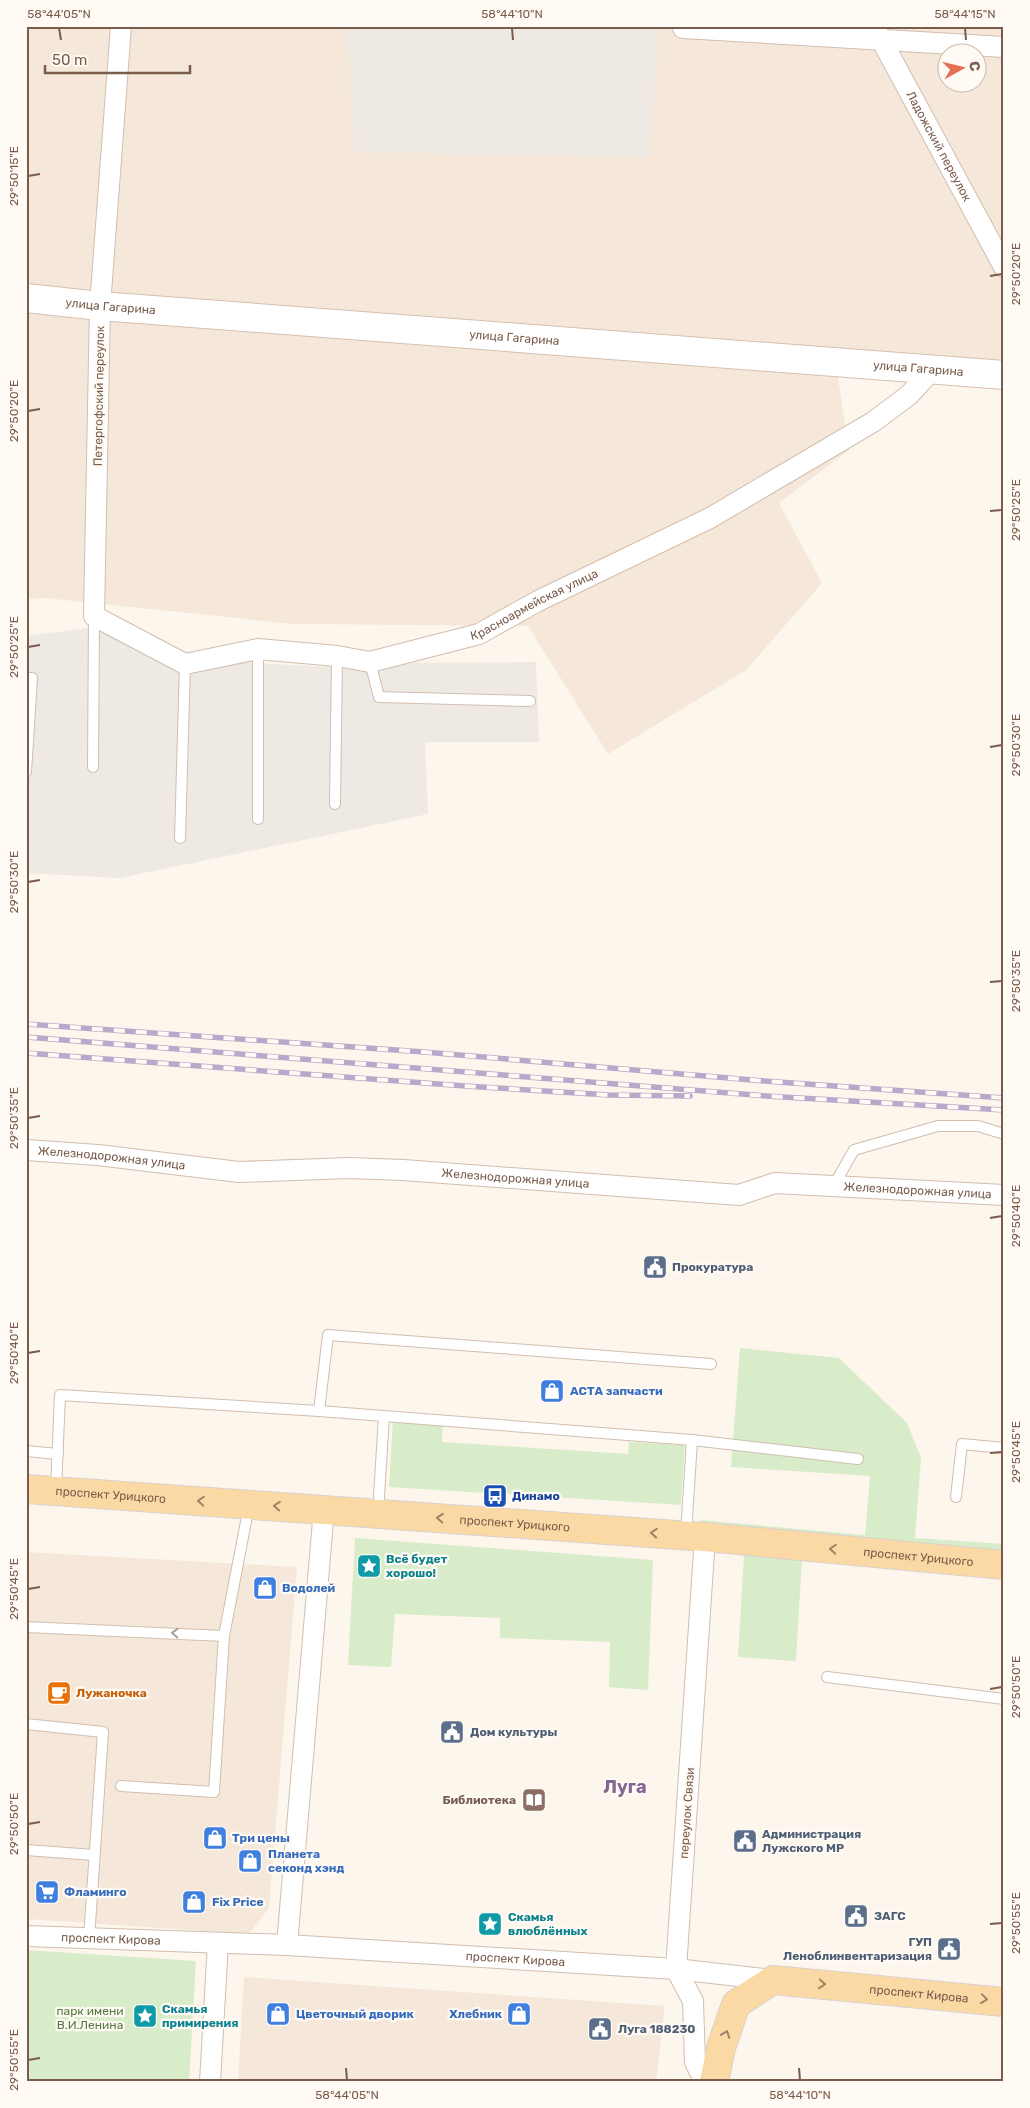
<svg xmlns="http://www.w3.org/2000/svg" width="1030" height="2108" viewBox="0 0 1030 2108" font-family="Rubik,sans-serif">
<rect width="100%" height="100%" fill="#fdf6ec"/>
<!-- residential -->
<g fill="#f5e8da" fill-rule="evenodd">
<path d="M26,26h978v341l-170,-15 15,98 -70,53 43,80 -76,87 -138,84 -80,-128 -235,-2 -248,-26 -19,1zM948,52h30v30h-30z"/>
<polygon points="26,1552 297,1567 269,1908 249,1934 26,1919"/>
<polygon points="244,1977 665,2006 656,2082 238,2082"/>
</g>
<!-- industrial -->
<g fill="#efe9e4">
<polygon points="347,26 659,26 649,157 355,152"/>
<polygon points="89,628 227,662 354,668 400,663 536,662 539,742 425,742 428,814 120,878 26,873 26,636"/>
</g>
<!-- green -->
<g fill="#d8ecc9">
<polygon points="740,1348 839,1358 907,1423 921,1458 915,1538 1004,1544 1004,1565 698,1539 700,1520 865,1535 870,1476 731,1467"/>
<polygon points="393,1419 443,1422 442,1442 628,1454 629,1442 685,1445 681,1505 389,1487"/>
<polygon points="355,1538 653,1560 648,1690 609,1687 610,1642 500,1638 500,1618 395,1614 391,1667 348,1665"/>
<polygon points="744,1555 802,1559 796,1661 738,1657"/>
<polygon points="26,1950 196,1961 189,2082 26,2082"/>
</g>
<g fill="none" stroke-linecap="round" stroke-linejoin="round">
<defs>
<g id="lane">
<polyline points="258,649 258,819"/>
<polyline points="370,662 379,697 530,701"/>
<polyline points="26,678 32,678 26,772"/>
<polyline points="93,767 94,616"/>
<polyline points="335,804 337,656"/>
<polyline points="180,838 185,664"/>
<polyline points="834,1185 854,1150 938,1126 978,1126 1004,1134"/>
<polyline points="319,1411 328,1335 711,1364"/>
<polyline points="26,1451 58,1454"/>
<polyline points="56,1490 60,1395 319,1411 692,1440 858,1459"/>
<polyline points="956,1497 962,1444 1004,1448"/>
<polyline points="378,1512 384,1416"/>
<polyline points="686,1534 692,1440"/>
<polyline points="26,1627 224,1636"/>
<polyline points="827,1677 1004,1699"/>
<polyline points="26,1724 103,1732 89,1939"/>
<polyline points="121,1786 214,1792 224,1636 249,1506"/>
<polyline points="26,1850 94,1855"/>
</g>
<g id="street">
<path id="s1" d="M121,26l-21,280 -6,310 91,48 73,-15 79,7 33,6 109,-28 59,-33 172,-83 163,-96 36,-27 23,-25"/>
<polyline points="683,28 1004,47"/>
<path id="s2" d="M876,30l128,237"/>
<path id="s3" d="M26,1150l72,5 141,17 110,-4 54,2 336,25 36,-12 229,12"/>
<polyline points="705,1537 676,1969 693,2001 695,2062 705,2082"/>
<path id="s4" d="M26,1936l261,9 389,24 97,11"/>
<polyline points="287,1945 324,1509"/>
<polyline points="210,2082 218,1943"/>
</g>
<g id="secondary">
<path id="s5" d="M26,298l74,8 904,69"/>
</g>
<g id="primary">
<path id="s6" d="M26,1489l679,48 299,28"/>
<path id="s7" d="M714,2082l7,-34 15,-44 37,-24 231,22"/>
</g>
</defs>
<!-- lane casing -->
<use href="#lane" stroke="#d1beb0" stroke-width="12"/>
<!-- street casing -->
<use href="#street" stroke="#d1beb0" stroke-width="22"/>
<!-- secondary casing -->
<use href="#secondary" stroke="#d6c0b0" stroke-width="30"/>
<!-- primary casing -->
<use href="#primary" stroke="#dad1cd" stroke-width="30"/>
<!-- lane -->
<use href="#lane" stroke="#fff" stroke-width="10"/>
<!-- street -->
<use href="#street" stroke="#fff" stroke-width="20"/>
<!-- secondary -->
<use href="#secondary" stroke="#fff" stroke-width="28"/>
<!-- primary -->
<use href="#primary" stroke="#fbd9a5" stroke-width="28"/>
<defs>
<g id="rail">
<polyline points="26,1024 424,1052 764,1081 1004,1098"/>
<polyline points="26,1037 766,1096 1004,1110"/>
<polyline points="26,1053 465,1086 609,1095 690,1096"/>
</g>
</defs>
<!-- rail casing -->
<use href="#rail" stroke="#b9a8c9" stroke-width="5.5"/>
<!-- rail -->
<use href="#rail" stroke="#fffaf3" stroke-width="4" stroke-dasharray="11" stroke-linecap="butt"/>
</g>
<!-- one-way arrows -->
<defs><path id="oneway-chevron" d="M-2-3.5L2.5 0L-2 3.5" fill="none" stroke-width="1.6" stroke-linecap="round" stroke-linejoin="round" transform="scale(1.25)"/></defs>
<g stroke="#a18267">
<use href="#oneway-chevron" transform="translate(201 1501) rotate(-176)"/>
<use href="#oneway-chevron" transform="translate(277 1506) rotate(-176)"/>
<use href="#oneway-chevron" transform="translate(440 1518) rotate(-176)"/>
<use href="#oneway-chevron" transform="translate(654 1533) rotate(-176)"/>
<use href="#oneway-chevron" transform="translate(833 1549) rotate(-175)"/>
<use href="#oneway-chevron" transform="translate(822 1984) rotate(5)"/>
<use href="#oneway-chevron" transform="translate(984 1999) rotate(7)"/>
<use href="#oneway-chevron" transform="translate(726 2034) rotate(-70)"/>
</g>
<use stroke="#af9d94" href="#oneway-chevron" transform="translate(175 1633) rotate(-177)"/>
<!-- ticks -->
<path fill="none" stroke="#7a5c4d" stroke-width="2" d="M59,28l2,12M512,28l1,12M965,28l1,12M28,176l12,-2M990,276l12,-2M28,411l12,-2M990,511l12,-1M28,647l12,-2M990,747l12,-2M28,882l12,-2M990,982l12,-1M28,1118l12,-2M990,1218l12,-2M28,1353l12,-2M990,1453l12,-1M28,1589l12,-2M990,1689l12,-2M28,1824l12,-2M990,1924l12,-1M28,2060l12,-2M346,2068l1,12M799,2068l1,12"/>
<!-- icons -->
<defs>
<symbol id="civic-square" viewBox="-11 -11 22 22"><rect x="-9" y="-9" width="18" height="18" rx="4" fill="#5c6f8a" stroke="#fffaf3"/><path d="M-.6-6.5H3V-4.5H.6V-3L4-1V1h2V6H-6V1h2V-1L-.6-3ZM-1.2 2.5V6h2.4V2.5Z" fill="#fff"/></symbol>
<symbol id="shop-square" viewBox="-11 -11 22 22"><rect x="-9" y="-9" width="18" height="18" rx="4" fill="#3f7fe0" stroke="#fffaf3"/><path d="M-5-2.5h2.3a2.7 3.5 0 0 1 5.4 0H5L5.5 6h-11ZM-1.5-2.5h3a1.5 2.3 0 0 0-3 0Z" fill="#fff"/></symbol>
<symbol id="bus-square" viewBox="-11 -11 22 22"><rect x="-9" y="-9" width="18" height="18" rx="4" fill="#1a4fb4" stroke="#fffaf3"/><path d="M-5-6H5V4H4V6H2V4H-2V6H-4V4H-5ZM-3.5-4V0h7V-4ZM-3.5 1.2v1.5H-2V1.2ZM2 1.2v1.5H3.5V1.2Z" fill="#fff"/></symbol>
<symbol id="sight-square" viewBox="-11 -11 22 22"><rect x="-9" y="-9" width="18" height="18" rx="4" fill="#0f9aa8" stroke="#fffaf3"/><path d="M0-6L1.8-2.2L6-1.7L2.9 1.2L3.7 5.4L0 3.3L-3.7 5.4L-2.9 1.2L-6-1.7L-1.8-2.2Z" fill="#fff"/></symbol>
<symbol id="cafe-square" viewBox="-11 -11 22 22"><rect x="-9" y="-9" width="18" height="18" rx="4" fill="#e8710a" stroke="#fffaf3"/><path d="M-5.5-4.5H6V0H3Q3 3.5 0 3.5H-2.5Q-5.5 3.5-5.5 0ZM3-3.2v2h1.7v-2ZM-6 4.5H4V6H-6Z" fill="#fff"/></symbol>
<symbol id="library-square" viewBox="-11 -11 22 22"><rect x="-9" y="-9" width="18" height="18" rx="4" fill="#8d6e63" stroke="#fffaf3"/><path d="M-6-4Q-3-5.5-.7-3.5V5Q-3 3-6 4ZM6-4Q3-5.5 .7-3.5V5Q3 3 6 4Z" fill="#fff"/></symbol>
<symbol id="supermarket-square" viewBox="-11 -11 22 22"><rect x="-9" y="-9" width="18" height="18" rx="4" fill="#3f7fe0" stroke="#fffaf3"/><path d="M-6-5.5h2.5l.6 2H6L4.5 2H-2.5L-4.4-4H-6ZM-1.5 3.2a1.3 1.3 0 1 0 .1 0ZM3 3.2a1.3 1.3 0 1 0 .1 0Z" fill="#fff"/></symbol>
</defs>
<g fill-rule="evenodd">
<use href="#civic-square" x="641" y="1253" width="28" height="28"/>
<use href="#shop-square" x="538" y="1377" width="28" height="28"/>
<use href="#bus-square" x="481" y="1482" width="28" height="28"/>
<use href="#sight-square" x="355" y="1552" width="28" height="28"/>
<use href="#shop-square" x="251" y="1574" width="28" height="28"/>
<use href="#cafe-square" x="45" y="1679" width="28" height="28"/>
<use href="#civic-square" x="438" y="1718" width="28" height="28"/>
<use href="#library-square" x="520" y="1786" width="28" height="28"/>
<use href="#shop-square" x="201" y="1824" width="28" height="28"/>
<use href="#civic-square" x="731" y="1827" width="28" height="28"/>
<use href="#shop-square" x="236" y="1847" width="28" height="28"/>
<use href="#supermarket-square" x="33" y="1878" width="28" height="28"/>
<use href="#shop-square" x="180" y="1888" width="28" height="28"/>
<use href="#civic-square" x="842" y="1902" width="28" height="28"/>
<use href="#sight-square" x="476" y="1910" width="28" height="28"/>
<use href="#civic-square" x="935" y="1935" width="28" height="28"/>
<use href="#shop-square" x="264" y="2000" width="28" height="28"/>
<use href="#shop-square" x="505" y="2000" width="28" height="28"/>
<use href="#sight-square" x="131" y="2002" width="28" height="28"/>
<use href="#civic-square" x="586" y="2015" width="28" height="28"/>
</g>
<g text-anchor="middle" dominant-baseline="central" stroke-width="4.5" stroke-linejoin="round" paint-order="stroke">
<!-- street labels -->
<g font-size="12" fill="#7a5c4d" stroke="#fffaf3">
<text stroke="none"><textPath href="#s2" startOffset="132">Ладожский переулок</textPath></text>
<text stroke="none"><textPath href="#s5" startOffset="85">улица Гагарина</textPath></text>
<text stroke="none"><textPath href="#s5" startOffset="490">улица Гагарина</textPath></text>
<text stroke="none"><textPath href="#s5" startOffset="895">улица Гагарина</textPath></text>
<text transform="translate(99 396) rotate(-89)">Петергофский переулок</text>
<text stroke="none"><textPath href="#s1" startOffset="1056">Красноармейская улица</textPath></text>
<text stroke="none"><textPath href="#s3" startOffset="86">Железнодорожная улица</textPath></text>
<text stroke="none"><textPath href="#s3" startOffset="491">Железнодорожная улица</textPath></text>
<text stroke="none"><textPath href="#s3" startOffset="896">Железнодорожная улица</textPath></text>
<text stroke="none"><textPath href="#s6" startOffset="85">проспект Урицкого</textPath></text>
<text stroke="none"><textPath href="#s6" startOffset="490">проспект Урицкого</textPath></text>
<text stroke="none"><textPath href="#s6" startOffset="895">проспект Урицкого</textPath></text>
<text transform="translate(687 1813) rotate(-86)">переулок Связи</text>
<text stroke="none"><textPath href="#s4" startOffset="85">проспект Кирова</textPath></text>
<text stroke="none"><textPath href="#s4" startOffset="490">проспект Кирова</textPath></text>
<text stroke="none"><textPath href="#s7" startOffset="272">проспект Кирова</textPath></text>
</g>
<!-- service labels -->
<g font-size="12" font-weight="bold" fill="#4e5e75" stroke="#fffaf3" text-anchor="start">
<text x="672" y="1267">Прокуратура</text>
<text x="470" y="1732">Дом культуры</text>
<text x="762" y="1834">Администрация<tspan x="762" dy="14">Лужского МР</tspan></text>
<text x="874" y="1916">ЗАГС</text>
<text x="932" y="1942" text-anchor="end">ГУП<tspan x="932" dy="14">Леноблинвентаризация</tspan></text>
<text x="618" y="2029">Луга 188230</text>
</g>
<!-- shop labels -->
<g font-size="12" font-weight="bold" fill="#366cbe" stroke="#fffaf3" text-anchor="start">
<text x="570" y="1391">АСТА запчасти</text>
<text x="282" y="1588">Водолей</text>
<text x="232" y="1838">Три цены</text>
<text x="268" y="1854">Планета<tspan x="268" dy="14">секонд хэнд</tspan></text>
<text x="64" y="1892">Фламинго</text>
<text x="212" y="1902">Fix Price</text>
<text x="296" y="2014">Цветочный дворик</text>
<text x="502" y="2014" text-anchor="end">Хлебник</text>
</g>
<!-- transit labels -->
<g font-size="12" font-weight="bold" fill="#164399" stroke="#fffaf3" text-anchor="start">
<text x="512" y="1496">Динамо</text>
</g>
<!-- culture labels -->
<g font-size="12" font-weight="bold" fill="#0d838f" stroke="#fffaf3" text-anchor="start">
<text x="386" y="1559">Всё будет<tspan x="386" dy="14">хорошо!</tspan></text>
<text x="508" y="1917">Скамья<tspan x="508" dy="14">влюблённых</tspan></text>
<text x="162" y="2009">Скамья<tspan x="162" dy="14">примирения</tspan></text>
</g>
<!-- food labels -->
<g font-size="12" font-weight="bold" fill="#c56008" stroke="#fffaf3" text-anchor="start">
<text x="76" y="1693">Лужаночка</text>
</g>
<!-- education labels -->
<g font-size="12" font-weight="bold" fill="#785e54" stroke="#fffaf3" text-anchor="end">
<text x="516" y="1800">Библиотека</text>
</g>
<!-- park labels -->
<g font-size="12" fill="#537a41" stroke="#fffaf3">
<text x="90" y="2011">парк имени<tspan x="90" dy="14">В.И.Ленина</tspan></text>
</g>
<!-- district labels -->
<g font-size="18" font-weight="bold" fill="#846695" stroke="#fffaf3">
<text x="625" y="1787">Луга</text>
</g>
</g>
<!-- border -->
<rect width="1030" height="2108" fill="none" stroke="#fffaf3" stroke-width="55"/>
<!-- north arrow -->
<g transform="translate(962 68) rotate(82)"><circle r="24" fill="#fffaf3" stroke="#cabbb1"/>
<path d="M0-4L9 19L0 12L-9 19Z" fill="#e76f51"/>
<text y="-8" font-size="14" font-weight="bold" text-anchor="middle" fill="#7a5c4d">С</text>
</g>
<!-- scale -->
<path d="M45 65v8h145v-8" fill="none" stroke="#7a5c4d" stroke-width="2.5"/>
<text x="52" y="65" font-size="15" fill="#7a5c4d" stroke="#fffaf3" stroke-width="4" paint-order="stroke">50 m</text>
<rect x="28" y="28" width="974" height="2052" fill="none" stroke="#7a5c4d" stroke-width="2"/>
<g font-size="12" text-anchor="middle" fill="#7a5c4d">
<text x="59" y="18">58°44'05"N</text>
<text x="512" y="18">58°44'10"N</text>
<text x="965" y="18">58°44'15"N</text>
<text transform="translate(14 176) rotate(-90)" y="4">29°50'15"E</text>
<text transform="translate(1016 274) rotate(-90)" y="4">29°50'20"E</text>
<text transform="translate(14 411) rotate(-90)" y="4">29°50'20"E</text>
<text transform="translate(1016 510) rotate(-90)" y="4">29°50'25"E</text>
<text transform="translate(14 647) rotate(-90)" y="4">29°50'25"E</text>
<text transform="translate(1016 745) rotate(-90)" y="4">29°50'30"E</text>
<text transform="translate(14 882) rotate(-90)" y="4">29°50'30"E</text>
<text transform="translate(1016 981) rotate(-90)" y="4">29°50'35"E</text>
<text transform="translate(14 1118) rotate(-90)" y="4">29°50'35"E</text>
<text transform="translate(1016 1216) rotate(-90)" y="4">29°50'40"E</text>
<text transform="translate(14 1353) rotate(-90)" y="4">29°50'40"E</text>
<text transform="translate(1016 1452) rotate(-90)" y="4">29°50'45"E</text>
<text transform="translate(14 1589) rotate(-90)" y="4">29°50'45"E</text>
<text transform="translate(1016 1687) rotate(-90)" y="4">29°50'50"E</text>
<text transform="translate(14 1824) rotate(-90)" y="4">29°50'50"E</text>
<text transform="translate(1016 1923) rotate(-90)" y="4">29°50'55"E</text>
<text transform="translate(14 2060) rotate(-90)" y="4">29°50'55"E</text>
<text x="347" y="2099">58°44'05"N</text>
<text x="800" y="2099">58°44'10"N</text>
</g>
</svg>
